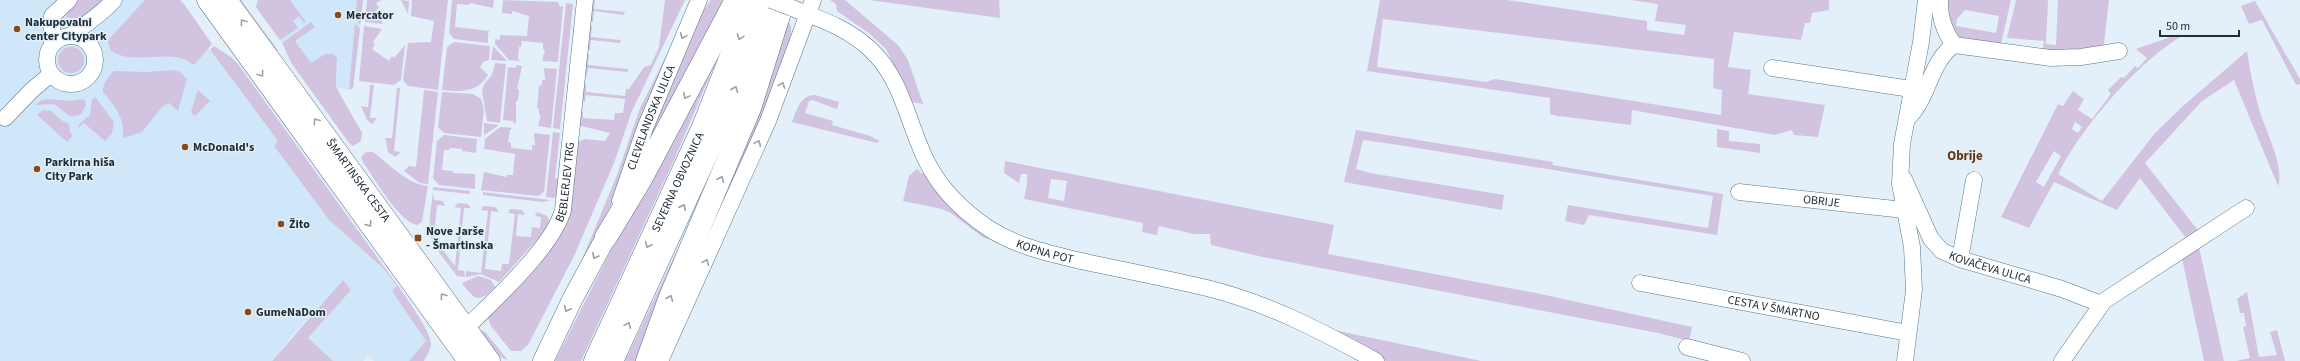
<svg xmlns="http://www.w3.org/2000/svg" width="2300" height="361" viewBox="0 0 2300 361" font-family="'Source Sans 3',sans-serif">
<rect width="100%" height="100%" fill="#e3f0fa"/>
<!-- built -->
<g fill="#cfe7f9">
<polygon points="0,0 171,0 278,141 274,146 329,220 383,268 397,286 393,291 426,341 409,361 374,361 368,356 363,361 333,361 308,338 351,290 343,280 291,337 272,361 0,361"/>
<polygon points="258,0 363,0 353,88 349,90 336,87 338,62 325,54 311,64 292,36 282,43 256,7"/>
</g>
<!-- green -->
<g fill="#d2c3e0" fill-rule="evenodd">
<polygon points="78,0 106,0 85,18 67,18 67,11"/>
<path d="M145,0h35l4,4 28,40 -18,21c-23,-19 -58,2 -83,-14l-3,-9 2,-4z"/>
<polygon points="236,0 241,0 277,49 281,61"/>
<polygon points="258,0 290,0 306,22 304,23 299,16 293,21 298,28 280,40 256,7"/>
<polygon points="357,0 363,0 360,25 355,18"/>
<polygon points="367,0 382,0 376,3 379,8 376,10 383,24 365,22"/>
<polygon points="401,0 409,1 408,14"/>
<polygon points="412,0 448,0 438,90 408,86 403,80 408,43 431,42 434,21 411,16"/>
<polygon points="452,0 494,0 493,8 470,3 469,5 457,4 455,27 490,31 488,32 488,43 454,39 449,33"/>
<polygon points="503,0 558,2 560,7 563,6 558,62 542,61 545,50 543,49 543,43 522,41 521,47 519,47 518,59 520,61 509,60 495,44 495,39 500,40 500,35 527,36 529,16 512,11 512,14 502,13"/>
<polygon points="593,0 595,0 594,9 625,12 624,15 594,11 593,22 588,21"/>
<polygon points="665,0 685,0 632,111 614,163 574,256 528,345 521,351 511,351 491,326 487,315 554,241 578,142 585,139 605,141 610,133 581,126 579,123 580,113 583,111 583,118 614,120 615,113 623,113 625,99 586,95 585,102 583,101 583,85 586,84 586,92 625,96 626,89 629,89 644,67 651,65 659,47"/>
<polygon points="711,0 728,0 635,171 700,10 703,11"/>
<polygon points="830,0 845,0 898,45 908,60 923,104 912,102 886,49 870,34 837,11 836,4"/>
<polygon points="869,0 999,0 1000,18"/>
<path d="M1380,0h127l140,21v9l37,5 2,-10 -31,-4 3,-17 -27,-4h198v10l-17,3 -2,10h-5l-4,17 -67,-8 -6,35 23,3 -3,24 77,11 -7,32 -24,-2 -2,-5 -17,5 -143,-25 -1,15 -73,-9 -8,-2v-16l-183,-27zM1383,19l331,40 -1,29 9,2 -1,25 -226,-36 -9,3 -109,-15z"/>
<path d="M1942,0h69l-11,48 -34,-6 -14,-7zM1965,10l34,6 -3,17 -40,-7 1,-7z"/>
<polygon points="2016,0 2048,0 2046,44 2056,45 2058,0 2109,0 2103,52 2042,55 2044,41 2007,38"/>
<polygon points="2255,1 2300,79 2300,84 2296,85 2262,20 2249,24 2241,6"/>
<polygon points="566,3 573,4 560,129 553,128"/>
<polygon points="687,14 615,197 594,241 581,262 617,175 640,108"/>
<polygon points="788,20 791,26 791,38 751,144 685,293"/>
<polygon points="311,22 315,27 295,41 311,63 325,54 333,54 337,58 336,87 362,133 361,141 353,146 349,143 292,64 282,43"/>
<polygon points="355,23 360,29 353,88 349,90"/>
<polygon points="588,25 592,26 591,37 621,40 620,43 591,40 590,50 585,50"/>
<polygon points="364,26 382,29 373,42 375,44 372,49 389,61 392,56 394,58 405,45 401,80 394,85 359,81"/>
<polygon points="729,31 674,160 581,361 555,361 652,169"/>
<path d="M2179,34l1,3c-44,27 -99,91 -122,137l44,27 53,-68 28,-27 64,-55c3,20 7,39 12,58 6,20 26,59 19,77l-44,-106 -32,21 -57,62 56,71 -12,8 -49,-64 -23,32 -63,-28 -25,46 -28,-11 57,-113 5,2 10,-15 11,8 -6,11 14,9 19,-25 -3,-4 13,-13 3,1 11,-12 3,2 9,-10 -11,-9zM2075,122l7,5 -4,6 -6,-4zM2054,151l7,5 -17,31 -8,-5z"/>
<path d="M454,42l36,4 -1,14 -6,2 -3,5 8,8c-11,18 -27,17 -46,15l5,-43z"/>
<path d="M214,46l17,11 7,7 147,204c10,14 46,61 46,76 0,6 -5,12 -7,17h-15l17,-20 -34,-50 5,-5 -14,-18 -54,-48 -55,-74 4,-5 -68,-91z"/>
<polygon points="493,46 507,61 491,60"/>
<circle cx="71" cy="60" r="13"/>
<polygon points="585,53 589,54 588,65 628,69 628,72 588,68 587,75 585,74"/>
<polygon points="495,63 506,64 500,123 487,121 482,90 485,83 492,75"/>
<polygon points="516,65 522,66 517,89 519,90 518,101 516,101 516,123 513,123 513,121 503,120 508,67 516,68"/>
<polygon points="544,68 557,69 551,128 538,126 541,115 539,115 539,109 537,108 539,85 542,86 542,80 545,80"/>
<path d="M173,70l7,2 7,7 -9,32 -9,-8 -6,3 -21,26 -19,6c2,-21 -8,-31 -20,-46 -1,-9 6,-15 11,-21l32,1z"/>
<polygon points="370,85 374,85 370,118 377,118 372,124 367,120 361,106 368,107"/>
<polygon points="397,88 400,88 394,151 401,152 395,157 388,152 385,138 392,138"/>
<polygon points="198,90 210,101 195,116 191,112"/>
<polygon points="424,90 438,92 428,184 420,183 404,171 409,166 416,167"/>
<polygon points="442,92 473,94 481,99 484,110 481,137 444,133 438,127"/>
<path d="M815,95l24,7 -2,7 -25,-9 -3,1 -4,12 28,8 -1,4 38,11 10,5 -3,2 -85,-21c5,-12 8,-27 23,-27z"/>
<polygon points="95,97 114,122 112,133 105,141 84,123 78,128 79,124 90,115 92,100"/>
<path d="M49,99l21,2 14,-2 2,6 -5,9c-13,7 -17,-4 -27,-10l-19,1 7,-5z"/>
<polygon points="43,110 51,111 61,120 69,124 70,132 73,135 67,142 37,115"/>
<polygon points="484,123 498,125 498,126 484,135"/>
<polygon points="500,127 513,128 510,130 508,142 511,143 511,148 532,150 532,145 535,145 534,133 550,135 544,192 538,196 481,190 484,172 506,177 507,175 513,175 515,154 485,149 484,151 485,139"/>
<polygon points="1717,129 1729,131 1729,141 1760,144 1760,153 1717,147"/>
<polygon points="1356,130 1553,162 1552,165 1723,194 1717,235 1589,215 1584,225 1565,221 1568,205 1708,228 1713,196 1399,145 1363,140 1356,169 1370,173 1504,195 1502,210 1344,182"/>
<polygon points="553,132 560,133 555,178 562,179 558,195 554,198 546,197"/>
<polygon points="444,135 477,139 476,153 462,151 462,149 450,148 449,150 444,150 442,170 453,171 453,173 475,174 475,189 439,185 433,178 437,141"/>
<path d="M366,152h7c16,12 34,32 55,34l-6,36 -5,3c-18,-3 -43,-47 -54,-63l-2,-5z"/>
<path d="M1005,161l329,64 -6,29 208,39 156,34 -3,14 -31,-8 -395,-76 -52,-12 -1,-11h-16l-35,-8 -2,9 -15,-3 1,-9 -119,-24 3,-15v-10h-6l-2,9 -15,-10zM1051,179l16,2 -3,20 -16,-3z"/>
<polygon points="917,169 921,173 928,175 1006,243 984,238 951,213 942,209 903,201 909,176"/>
<polygon points="711,178 641,361 625,361"/>
<polygon points="433,187 470,191 470,194 433,190"/>
<path d="M433,192l1,8 9,1 2,5 -8,-1 -3,32 7,11 -4,2c-12,-17 -6,-38 -4,-58z"/>
<polygon points="483,192 551,200 543,202 483,195"/>
<polygon points="458,203 468,204 471,208 464,208 458,270 464,271 465,277 457,276 438,251 442,249 455,266 461,208 454,207"/>
<polygon points="483,206 495,207 498,210 498,212 491,211 485,269 501,271 502,264 509,264 515,214 508,213 510,209 522,210 525,215 518,214 516,236 531,237 532,227 540,228 541,217 535,216 537,212 547,216 551,224 499,282 481,274 466,277 466,271 481,273 488,211 481,210"/>
<polygon points="2199,247 2224,361 2204,361 2181,254"/>
<path d="M478,276l13,4 4,7c-16,16 -20,14 -33,-4z"/>
<polygon points="343,280 351,290 308,338 333,361 272,361"/>
<polygon points="2247,292 2259,357 2277,355 2270,332 2277,330 2285,361 2236,361 2250,358 2243,327 2246,326 2244,313 2240,313 2237,299"/>
<path d="M481,330l4,2 23,28c-12,-3 -25,-17 -27,-30z"/>
<polygon points="1334,330 1481,361 1386,361"/>
</g>
<g fill="none" stroke-linecap="round" stroke-linejoin="round">
<defs>
<g id="minor">
<path d="M1940,0c-1,17 4,31 14,45"/>
<path id="s1" d="M792,8c28,11 56,20 79,42 32,30 37,75 56,112 14,28 36,49 61,66 31,20 67,27 102,35 39,8 78,16 117,25 61,15 114,43 169,73"/>
<path d="M72,35c15,-13 28,-19 42,-35"/>
<circle cx="71" cy="60" r="24"/>
<polyline points="52,45 52,16 69,0"/>
<polyline points="1772,68 1911,89"/>
<polyline points="5,118 32,90 51,74"/>
<path d="M1908,118c22,-22 21,-55 46,-73l97,13 30,-1 38,-6"/>
<path id="s2" d="M1904,179l27,60 11,12 18,8 102,30 39,15"/>
<path id="s3" d="M1739,192l165,18"/>
<path id="s4" d="M620,201l25,-73 54,-128"/>
<polyline points="1960,259 1974,180"/>
<path id="s5" d="M1640,283l268,50"/>
<path id="s6" d="M466,328c28,-28 87,-81 97,-118l22,-210"/>
<polyline points="1687,347 1742,361"/>
<polyline points="660,361 768,121 813,0"/>
<polyline points="1905,361 1914,290 1912,247 1900,184 1902,144 1921,42 1926,0"/>
<polyline points="2062,361 2104,301 2246,208"/>
</g>
<g id="major">
<polyline points="207,0 468,361"/>
<path id="s7" d="M227,0l263,361"/>
<polyline points="543,361 573,298 606,237"/>
</g>
<g id="highway">
<polyline points="606,237 641,179 736,0"/>
<path id="s8" d="M595,361l108,-234 50,-127"/>
<polyline points="612,361 721,123 770,0"/>
<polyline points="647,361 670,297 750,108 782,6"/>
</g>
</defs>
<!-- minor casing -->
<use href="#minor" stroke="#58768b" stroke-width="17"/>
<!-- major casing -->
<use href="#major" stroke="#58768b" stroke-width="21"/>
<!-- highway casing -->
<use href="#highway" stroke="#58768b" stroke-width="23"/>
<!-- minor -->
<use href="#minor" stroke="#fff" stroke-width="16"/>
<!-- major -->
<use href="#major" stroke="#fff" stroke-width="20"/>
<!-- highway -->
<use href="#highway" stroke="#fff" stroke-width="22"/>
<defs>
<polyline id="minor-bridge" points="771,0 792,8"/>
</defs>
<!-- minor-bridge casing -->
<use href="#minor-bridge" stroke="#58768b" stroke-width="17" stroke-linecap="butt"/>
<!-- minor-bridge -->
<use href="#minor-bridge" stroke="#fff" stroke-width="16"/>
</g>
<!-- one-way arrows -->
<defs><path id="oneway-chevron" d="M-2-3.5L2.5 0L-2 3.5" fill="none" stroke-width="1.6" stroke-linecap="round" stroke-linejoin="round"/></defs>
<g stroke="#9ba1a5">
<use href="#oneway-chevron" transform="translate(243 22) rotate(-127)"/>
<use href="#oneway-chevron" transform="translate(683 36) rotate(114)"/>
<use href="#oneway-chevron" transform="translate(740 37) rotate(110)"/>
<use href="#oneway-chevron" transform="translate(261 74) rotate(54)"/>
<use href="#oneway-chevron" transform="translate(782 85) rotate(-69)"/>
<use href="#oneway-chevron" transform="translate(735 89) rotate(-68)"/>
<use href="#oneway-chevron" transform="translate(686 96) rotate(118)"/>
<use href="#oneway-chevron" transform="translate(316 121) rotate(-126)"/>
<use href="#oneway-chevron" transform="translate(758 143) rotate(-66)"/>
<use href="#oneway-chevron" transform="translate(721 179) rotate(-66)"/>
<use href="#oneway-chevron" transform="translate(683 207) rotate(-65)"/>
<use href="#oneway-chevron" transform="translate(369 224) rotate(54)"/>
<use href="#oneway-chevron" transform="translate(648 245) rotate(115)"/>
<use href="#oneway-chevron" transform="translate(595 256) rotate(119)"/>
<use href="#oneway-chevron" transform="translate(706 262) rotate(-66)"/>
<use href="#oneway-chevron" transform="translate(443 296) rotate(-126)"/>
<use href="#oneway-chevron" transform="translate(670 298) rotate(-68)"/>
<use href="#oneway-chevron" transform="translate(567 309) rotate(116)"/>
<use href="#oneway-chevron" transform="translate(628 325) rotate(-66)"/>
</g>
<!-- markers -->
<g fill="#8b4a15" stroke="#e3f0fa" stroke-width="1.5">
<circle cx="338" cy="15" r="4"/>
<circle cx="17" cy="29" r="4"/>
<circle cx="185" cy="147" r="4"/>
<circle cx="37" cy="169" r="4"/>
<circle cx="281" cy="224" r="4"/>
<rect x="414" y="234" width="8" height="8" rx="2"/>
<circle cx="248" cy="312" r="4"/>
</g>
<g text-anchor="middle" dominant-baseline="central" stroke-width="3" stroke-linejoin="round" paint-order="stroke">
<!-- poi labels -->
<g font-size="12" font-weight="bold" fill="#212e37" stroke="#e3f0fa" text-anchor="start">
<text x="346" y="15">Mercator</text>
<text x="25" y="22">Nakupovalni<tspan x="25" dy="14">center Citypark</tspan></text>
<text x="193" y="147">McDonald's</text>
<text x="45" y="162">Parkirna hiša<tspan x="45" dy="14">City Park</tspan></text>
<text x="289" y="224">Žito</text>
<text x="426" y="231">Nove Jarše<tspan x="426" dy="14">- Šmartinska</tspan></text>
<text x="256" y="312">GumeNaDom</text>
</g>
<!-- street labels -->
<g font-size="12" fill="#212e37" stroke="#e3f0fa">
<text stroke="none"><textPath href="#s4" startOffset="89">CLEVELANDSKA ULICA</textPath></text>
<text stroke="none"><textPath href="#s7" startOffset="223">ŠMARTINSKA CESTA</textPath></text>
<text stroke="none"><textPath href="#s6" startOffset="182">BEBLERJEV TRG</textPath></text>
<text stroke="none"><textPath href="#s8" startOffset="197">SEVERNA OBVOZNICA</textPath></text>
<text stroke="none"><textPath href="#s3" startOffset="83">OBRIJE</textPath></text>
<text stroke="none"><textPath href="#s1" startOffset="369">KOPNA POT</textPath></text>
<text stroke="none"><textPath href="#s2" startOffset="133">KOVAČEVA ULICA</textPath></text>
<text stroke="none"><textPath href="#s5" startOffset="136">CESTA V ŠMARTNO</textPath></text>
</g>
<!-- neighbourhood labels -->
<g font-size="13" font-weight="bold" fill="#623512" stroke="#e3f0fa">
<text x="1965" y="156">Obrije</text>
</g>
</g>
<!-- scale -->
<path d="M2160 30v6h79v-6" fill="none" stroke="#212e37" stroke-width="2"/>
<text x="2166" y="30" font-size="12" fill="#212e37" stroke="#e3f0fa" stroke-width="3" paint-order="stroke">50 m</text>
</svg>
